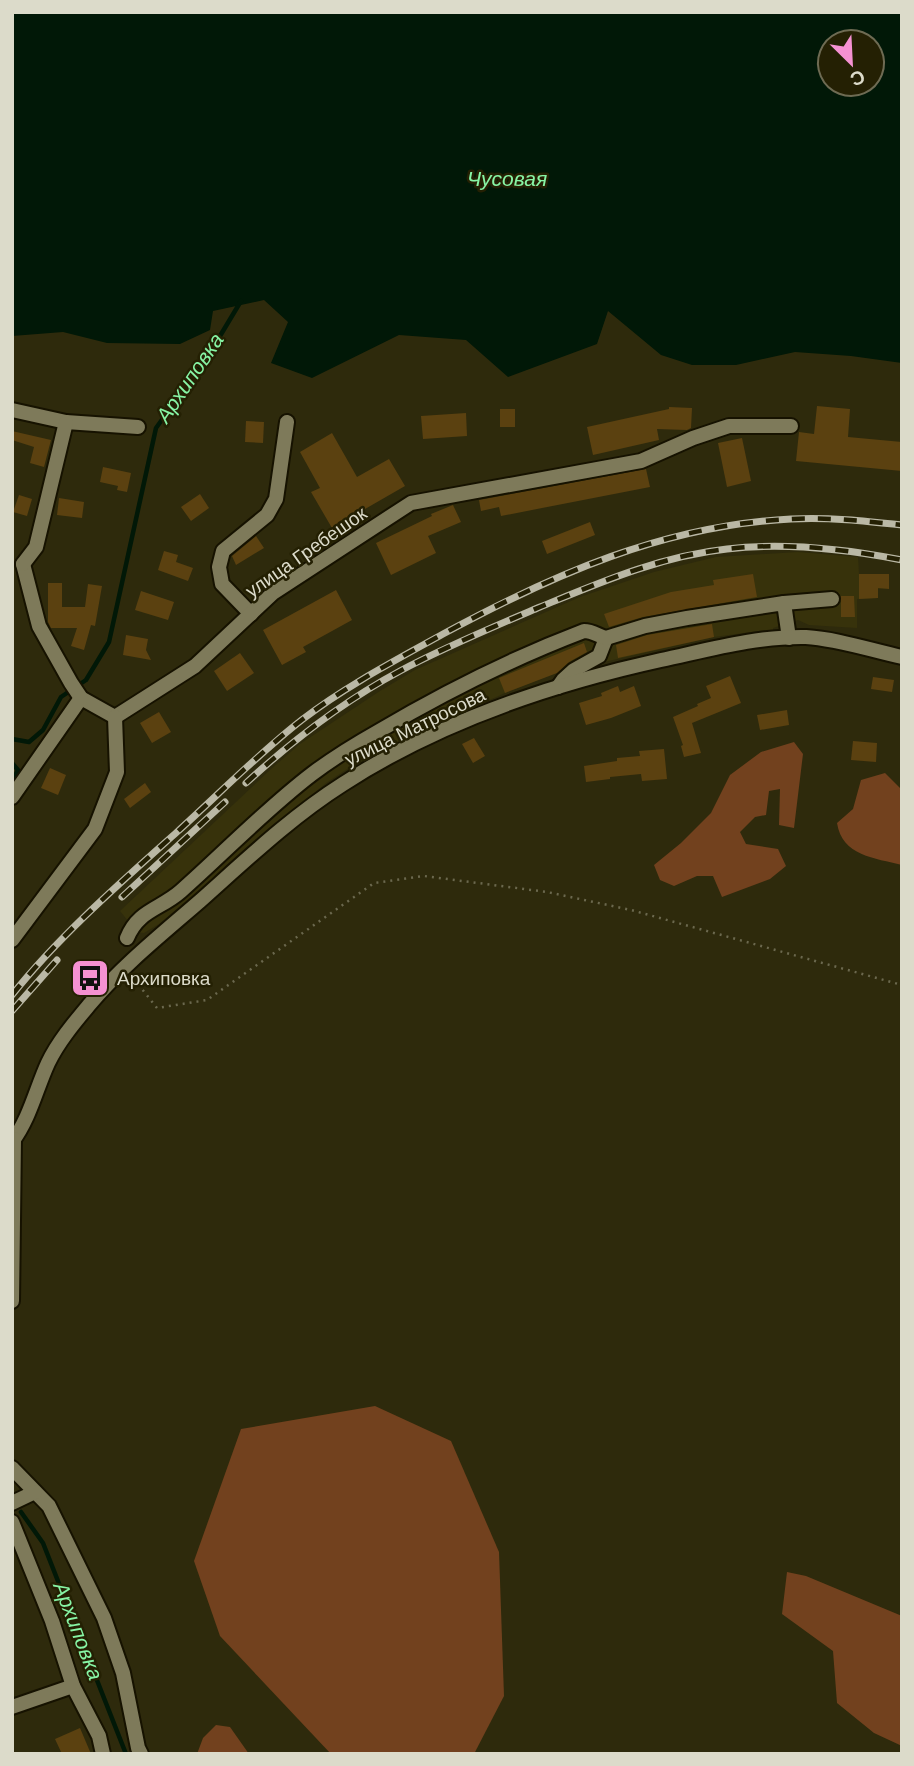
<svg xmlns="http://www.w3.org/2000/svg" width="914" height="1766" viewBox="0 0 914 1766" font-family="'DM Sans',sans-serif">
<rect width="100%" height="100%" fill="#2e2a0c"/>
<!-- built -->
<polygon fill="#37320b" points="798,552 858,557 859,574 889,574 889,588 878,589 878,598 857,599 857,628 809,625 798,620 773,628 773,631 766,632 765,630 714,637 591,665 587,657 568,665 568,668 505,693 434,725 408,740 360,762 344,771 326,783 159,924 144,933 137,932 120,911 270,770 300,744 380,691 415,670 580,597 654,572 716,557"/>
<!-- green -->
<g fill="#72411e">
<polygon points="794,742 803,754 794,828 779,825 780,789 769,791 766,815 755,817 740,832 746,844 778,849 786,866 770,879 722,897 713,876 697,876 674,886 660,880 654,865 681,843 711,813 730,775 761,752"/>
<path d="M885,773l17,17v75c-27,-7 -60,-9 -65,-42l16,-14 8,-29z"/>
<polygon points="375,1406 451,1441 499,1552 504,1696 474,1754 331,1754 220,1636 194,1561 241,1429"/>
<polygon points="787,1572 806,1576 902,1616 902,1746 874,1733 837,1703 833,1651 782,1614"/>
<polygon points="216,1725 230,1727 249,1754 197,1754 203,1738"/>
</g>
<!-- water -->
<path fill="#011807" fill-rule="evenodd" d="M12,12h890v351l-51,-7 -56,-4 -59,13h-44l-31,-10 -53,-44 -11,33 -89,33 -42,-37 -67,-5 -87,43 -41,-15 17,-41 -24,-22 -51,11 -3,19 -30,14 -73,-1 -44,-11 -51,4zM830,42h42v42h-42z"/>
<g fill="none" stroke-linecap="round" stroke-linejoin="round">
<!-- stream -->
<g stroke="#011807" stroke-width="4.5">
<polyline points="12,739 29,742 43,730 61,697 86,680 109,642 156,428 208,356 241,301"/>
<polyline points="12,763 18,770 12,782"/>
<polyline points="21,1512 43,1543 126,1754"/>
</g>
</g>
<!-- building -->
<g fill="#5b4110">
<polygon points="817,406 850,409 848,437 902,442 902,471 796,461 799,432 814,434"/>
<polygon points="669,407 692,408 691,428 687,430 657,429 659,440 593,455 587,427 669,409"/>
<rect x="500" y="409" width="15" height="18"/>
<polygon points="466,413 467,436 423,439 421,416"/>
<polygon points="246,421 264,422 263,443 245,442"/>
<polygon points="12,431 51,440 44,467 30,463 34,447 12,440"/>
<polygon points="332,433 357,477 389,459 405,486 332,528 311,492 320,488 300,452"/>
<polygon points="742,438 751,481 727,487 718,443"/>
<polygon points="103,467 131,473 127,492 117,490 118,486 100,482"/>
<polygon points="646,469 650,487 501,516 499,507 481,511 479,500"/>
<polygon points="200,494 209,508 191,521 181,507"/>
<polygon points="19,495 32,499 27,516 13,512"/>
<polygon points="59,498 84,502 82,518 57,515"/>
<polygon points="453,505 461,522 428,536 436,553 391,575 376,543 432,516 431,514"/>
<polygon points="590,522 595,535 547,554 542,541"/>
<polygon points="256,536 264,548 236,565 232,556"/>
<polygon points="164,551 178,555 176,562 193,568 188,581 158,570"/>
<polygon points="753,574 757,597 643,617 609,627 604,614 671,592 714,585 713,580"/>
<polygon points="859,574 889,574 889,589 878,588 878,598 859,599"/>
<polygon points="48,583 62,583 62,607 85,607 88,584 102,586 95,626 91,625 84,650 71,646 77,628 51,628 48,622"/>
<polygon points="336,590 352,620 303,647 306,652 282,665 263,630"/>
<polygon points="141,591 174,602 168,620 135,610"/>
<polygon points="841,596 854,596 855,617 841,617"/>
<polygon points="712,624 714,637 618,658 616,645 647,635"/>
<polygon points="126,635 148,639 146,650 151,660 123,655"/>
<polygon points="584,643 587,652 569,662 557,673 505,693 499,678"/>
<polygon points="240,653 254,673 227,691 214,671"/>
<polygon points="730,676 741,703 692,723 701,753 684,757 681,746 683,745 673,717 698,706 697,704 711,698 706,686"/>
<polygon points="873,677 894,680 892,692 871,689"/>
<polygon points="618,686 620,692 634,686 641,706 611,718 586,725 579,703 602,696 601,693"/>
<polygon points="787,710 789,725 760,730 757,715"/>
<polygon points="159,712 171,732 152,743 140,723"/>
<polygon points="474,738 485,756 473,763 462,744"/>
<polygon points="853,741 877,743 876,762 851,760"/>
<polygon points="664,749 667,779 642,781 641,774 610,777 610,779 586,782 584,766 617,761 617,758 640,756 639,751"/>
<polygon points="50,768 66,775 58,795 41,788"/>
<polygon points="145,783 151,792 130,808 124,799"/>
<polygon points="80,1728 91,1754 62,1754 55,1739"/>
</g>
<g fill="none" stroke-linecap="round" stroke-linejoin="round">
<defs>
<g id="minor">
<polyline points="12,410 66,422 138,427"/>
<polyline points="23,564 39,626 71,683 81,698 115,717"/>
<polyline points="23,564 36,547 66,422"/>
<polyline points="784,603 832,599"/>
<polyline points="251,614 222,584 219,567 223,551 267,515 276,499 287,422"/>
<polyline points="558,687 563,680 574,670 599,656 606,638"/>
<polyline points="115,717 195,666 273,593 411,503 641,461 693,438 729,426 791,426"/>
<polyline points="12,797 81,698"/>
<path d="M127,938c11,-28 34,-29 54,-47 44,-39 85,-82 131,-117 21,-16 44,-30 67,-43 66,-39 134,-73 205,-100 9,0 14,5 22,7l39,-12 42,-8 97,-15 5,35"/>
<polyline points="12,940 95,829 117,772 115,717"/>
<path d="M12,1142c18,-24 24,-53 36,-79 10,-21 26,-40 41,-58 33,-39 73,-71 111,-104 46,-41 91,-84 143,-117 94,-61 209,-100 318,-124 47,-10 96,-24 145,-23 32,2 64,13 96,20"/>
<polyline points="12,1301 14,1139"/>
<polyline points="12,1468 49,1506 104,1618 123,1673 138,1748 141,1754"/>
<polyline points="12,1503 35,1492"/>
<polyline points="12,1522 52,1621 73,1686 99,1736 103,1754"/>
<polyline points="12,1707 73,1686"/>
</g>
</defs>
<!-- minor casing -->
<use href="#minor" stroke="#161200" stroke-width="18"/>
<!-- path -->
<polyline stroke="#6b684e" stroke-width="2.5" stroke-dasharray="2 5" stroke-linecap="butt" points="134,979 157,1008 207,1000 374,883 424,876 547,892 631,910 902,985"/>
<!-- minor -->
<use href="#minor" stroke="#7e7a5a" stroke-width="14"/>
<defs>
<g id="rail">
<path d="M246,783c47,-43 98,-82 154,-112 45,-24 93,-44 140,-64 61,-25 121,-51 187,-58 58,-7 118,0 175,11"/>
<polyline points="122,897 225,802"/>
<path d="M12,995c47,-59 109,-113 165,-163 42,-38 82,-79 126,-113 43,-33 93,-59 140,-85 109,-59 222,-109 348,-115 37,-2 74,2 111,6"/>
<polyline points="12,1011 57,960"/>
</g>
</defs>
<!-- rail casing -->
<use href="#rail" stroke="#bab8a5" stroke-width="7"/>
<!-- rail -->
<use href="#rail" stroke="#242003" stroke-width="4.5" stroke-dasharray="13" stroke-linecap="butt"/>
</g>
<!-- icons -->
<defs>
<symbol id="bus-square" viewBox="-11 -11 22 22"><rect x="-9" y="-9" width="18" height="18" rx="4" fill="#f591d2" stroke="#242003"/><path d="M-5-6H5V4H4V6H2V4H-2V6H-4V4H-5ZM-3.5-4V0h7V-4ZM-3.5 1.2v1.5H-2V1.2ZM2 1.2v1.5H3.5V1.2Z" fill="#111"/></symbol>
</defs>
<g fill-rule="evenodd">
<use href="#bus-square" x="68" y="956" width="44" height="44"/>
</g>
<g text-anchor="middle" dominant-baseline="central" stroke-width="5" stroke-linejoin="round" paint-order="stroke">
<!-- street labels -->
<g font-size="19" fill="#dcdbca" stroke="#242003">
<text transform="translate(306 552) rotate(-35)">улица Гребешок</text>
<text transform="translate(415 727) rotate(-26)">улица Матросова</text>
</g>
<!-- poi labels -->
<g font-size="19" fill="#dcdbca" stroke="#242003" text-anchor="start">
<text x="117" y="978">Архиповка</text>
</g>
<!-- water labels -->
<g font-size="21" font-style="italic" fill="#87f5a5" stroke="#242003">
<text x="507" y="179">Чусовая</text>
<text transform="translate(190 378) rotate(-56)">Архиповка</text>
<text transform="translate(78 1631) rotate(69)">Архиповка</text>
</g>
</g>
<!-- border -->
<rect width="914" height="1766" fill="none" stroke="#dcdbca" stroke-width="28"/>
<!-- north arrow -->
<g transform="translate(851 63) rotate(156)"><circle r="33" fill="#242003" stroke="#6e6b53" stroke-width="2"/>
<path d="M0-5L12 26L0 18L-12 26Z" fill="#f591d2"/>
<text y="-10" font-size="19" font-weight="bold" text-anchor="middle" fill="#dcdbca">С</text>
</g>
</svg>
